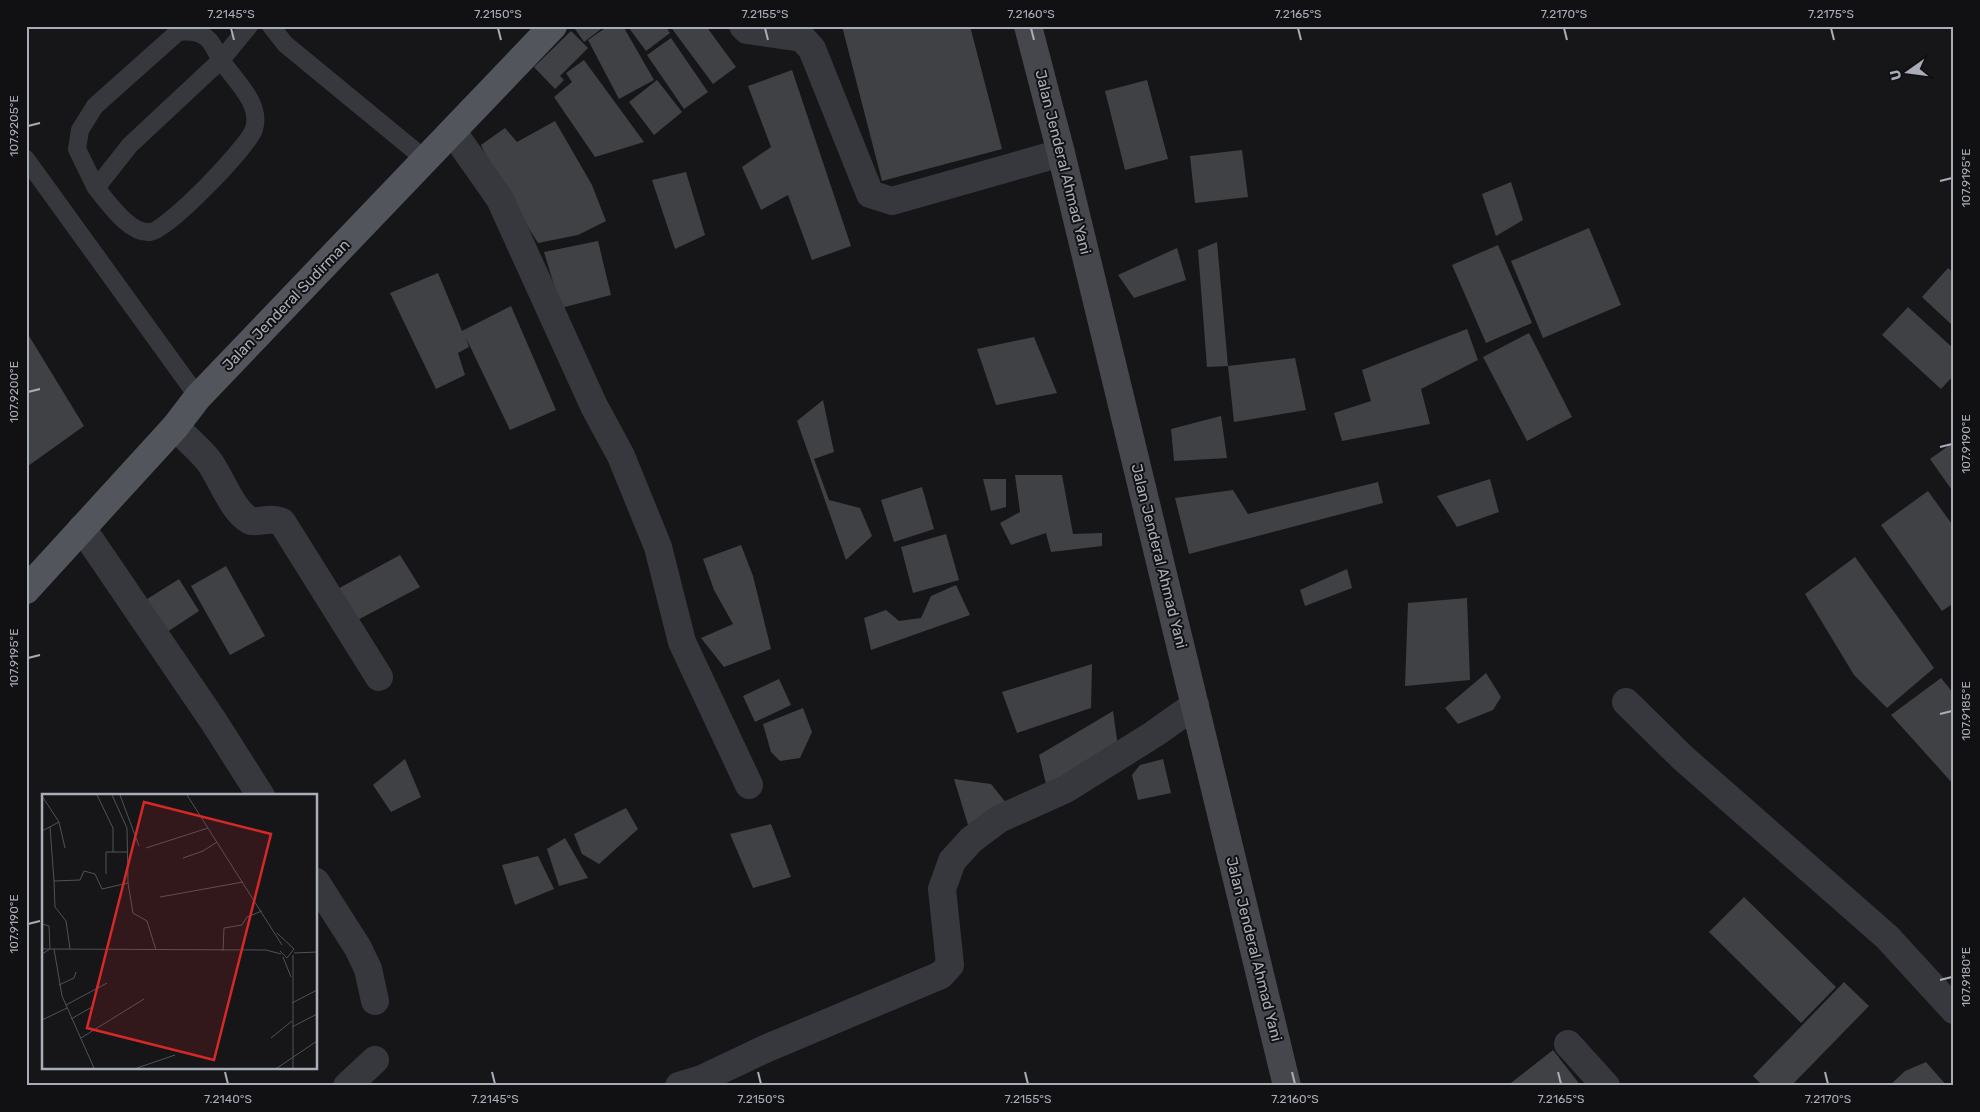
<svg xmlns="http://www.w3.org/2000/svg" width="1980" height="1112" viewBox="0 0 1980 1112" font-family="Rubik,sans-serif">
<rect width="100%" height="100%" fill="#161618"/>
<!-- building -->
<g fill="#404145">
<polygon points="573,26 605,26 584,42"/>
<polygon points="608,26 623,26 654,80 619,99 588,40"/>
<polygon points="632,26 665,26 670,33 646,51 629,28"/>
<polygon points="670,26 706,26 736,67 713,84"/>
<polygon points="842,26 970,26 1002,149 882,181"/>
<polygon points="571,31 588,48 560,76 564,80 555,89 534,67"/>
<polygon points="671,38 708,92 684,109 647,55"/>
<polygon points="584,60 644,142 595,157 554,97 572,82 566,73"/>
<polygon points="792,70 851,246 812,260 788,195 761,210 742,167 771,147 748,86"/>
<polygon points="657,80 682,112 654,135 629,102"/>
<polygon points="1147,80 1168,159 1125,170 1105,91"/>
<polygon points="555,121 592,185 606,221 578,235 538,243 493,171 481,145 505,128 517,142"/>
<polygon points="1242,150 1248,197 1195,203 1190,156"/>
<polygon points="686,172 705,235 675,249 652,180"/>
<polygon points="1511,182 1523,220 1496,236 1482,194"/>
<polygon points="1589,228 1621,305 1543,338 1511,261"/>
<polygon points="598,241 611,295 561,308 544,252"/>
<polygon points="1217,242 1228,366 1207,367 1198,250"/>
<polygon points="1498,245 1532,323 1486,343 1452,265"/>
<polygon points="1177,248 1186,280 1134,298 1118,275"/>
<polygon points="1948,268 1954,273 1952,325 1922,297"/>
<polygon points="438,273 462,331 511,306 556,410 510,430 466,338 469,347 458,353 465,375 436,389 390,293"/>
<polygon points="1908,307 1954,349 1954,375 1941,389 1882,335"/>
<polygon points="1467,329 1478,360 1421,389 1430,424 1342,441 1334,413 1371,401 1362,370"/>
<polygon points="26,331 84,426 28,466 26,463"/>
<polygon points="1529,333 1572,417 1527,441 1483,357"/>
<polygon points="1034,337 1057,393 996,405 977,349"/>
<polygon points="1295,358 1306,410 1234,422 1228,366"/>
<polygon points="823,400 834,452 814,459 829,500 860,508 872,536 846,560 797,421"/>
<polygon points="1221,416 1227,458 1174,461 1171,429"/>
<polygon points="1954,442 1954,493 1930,459"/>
<polygon points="1015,475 1062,475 1073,534 1102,533 1102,546 1051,552 1046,533 1011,545 1000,523 1020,512"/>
<polygon points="983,479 1006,479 1006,507 991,511"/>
<polygon points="1490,479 1499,512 1457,527 1437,496"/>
<polygon points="1378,482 1383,503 1189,554 1175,498 1233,490 1248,514"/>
<polygon points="922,487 934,529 894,542 881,500"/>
<polygon points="1928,491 1954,527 1954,603 1942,611 1881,525"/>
<polygon points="946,534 959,580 913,593 901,547"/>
<polygon points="741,545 753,576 771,649 724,667 701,638 733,624 714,590 703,559"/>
<polygon points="400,555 420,587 350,624 332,592"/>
<polygon points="1855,557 1934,668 1887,708 1854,675 1805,594"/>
<polygon points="226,566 265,636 230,655 191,586"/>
<polygon points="1347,569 1352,588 1305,606 1300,590"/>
<polygon points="179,579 199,611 164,634 144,601"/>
<polygon points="956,585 970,615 871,650 864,618 886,610 899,621 921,618 931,596"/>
<polygon points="1467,598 1470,680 1405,686 1408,603"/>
<polygon points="1092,664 1091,708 1017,733 1002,692"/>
<polygon points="1486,673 1501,697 1493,710 1458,724 1445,708"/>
<polygon points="1941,678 1954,694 1954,785 1891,715"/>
<polygon points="779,679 791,705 755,722 743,696"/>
<polygon points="803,708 812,732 800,758 780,761 771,752 763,724"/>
<polygon points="1113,711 1118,747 1046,784 1039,755"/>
<polygon points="405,759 421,797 391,812 373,785"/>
<polygon points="1163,759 1171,793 1138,800 1132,775 1140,765"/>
<polygon points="954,779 991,784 1007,804 969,828"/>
<polygon points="626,808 638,829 599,864 582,854 574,834"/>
<polygon points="771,824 791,877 753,888 730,834"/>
<polygon points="565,838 588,878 559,886 547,849"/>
<polygon points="538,856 554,889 515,905 502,865"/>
<polygon points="1744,897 1836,987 1801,1023 1709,932"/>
<polygon points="1844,982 1869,1006 1791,1086 1763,1086 1753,1076"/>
<polygon points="1553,1050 1581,1086 1507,1086"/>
<polygon points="1926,1062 1947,1086 1889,1086 1905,1071"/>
</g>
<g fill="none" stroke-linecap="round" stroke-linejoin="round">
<!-- service -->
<g stroke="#37383d" stroke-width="18">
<polyline points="271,26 285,44 426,160"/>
<polyline points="26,159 198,397"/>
<path d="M96,188l-19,-39 3,-19 15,-24 83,-74c11,-1 22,-1 31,8 5,6 8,14 12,20 13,20 41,43 33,69 -5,17 -87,102 -104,103 -21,2 -42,-30 -54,-44l34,-43 91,-85 28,-34"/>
</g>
<!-- minor -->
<g stroke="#37383d" stroke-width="28">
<polyline points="743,26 747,30 802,38 812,49 870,194 892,201 1061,153"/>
<polyline points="453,132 500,199 594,406 621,456 658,547 682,642 749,785"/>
<path d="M175,427c11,11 23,21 33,33 13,17 23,49 41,60 7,4 20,-4 33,2l97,155"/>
<polyline points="82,528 214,722 261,796"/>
<polyline points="1626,702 1683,758 1887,937 1954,1010"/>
<polyline points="316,882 358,948 368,969 375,1001"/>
<polyline points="1568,1044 1606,1086"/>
<polyline points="347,1086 375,1060"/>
<polyline points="679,1086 702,1079 765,1049 941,975 950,965 942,889 952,861 971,840 999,819 1066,789 1154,734 1195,705"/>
</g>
<!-- secondary -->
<polyline stroke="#45474d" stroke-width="28" points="1028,26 1061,153 1287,1086"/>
<!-- primary -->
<polyline stroke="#53555c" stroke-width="28" points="26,590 175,427 198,397 553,26"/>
</g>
<!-- ticks -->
<path fill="none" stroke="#a8adb8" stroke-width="2" d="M231,28l3,12M498,28l3,12M765,28l3,12M1031,28l3,12M1298,28l3,12M1564,28l3,12M1831,28l3,12M28,126l12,-3M1940,181l12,-3M28,392l12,-3M1940,447l12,-3M28,658l12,-3M1940,714l12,-3M28,924l12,-3M1940,980l12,-3M225,1072l3,12M492,1072l3,12M758,1072l3,12M1025,1072l3,12M1292,1072l3,12M1558,1072l3,12M1825,1072l3,12"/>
<g text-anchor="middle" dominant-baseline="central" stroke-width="4" stroke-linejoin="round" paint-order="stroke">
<!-- street labels -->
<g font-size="15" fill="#a8adb8" stroke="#111113">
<text transform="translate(1063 162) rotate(76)">Jalan Jenderal Ahmad Yani</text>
<text transform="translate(286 305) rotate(-46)">Jalan Jenderal Sudirman</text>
<text transform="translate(1159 556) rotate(76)">Jalan Jenderal Ahmad Yani</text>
<text transform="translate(1254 949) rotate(76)">Jalan Jenderal Ahmad Yani</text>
</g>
</g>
<!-- overview -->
<g transform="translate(42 794)">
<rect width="275" height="275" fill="#161618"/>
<path fill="none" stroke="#505258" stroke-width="1" d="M55,1l16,33v24M70,1l15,33 1,55 5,30 14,8 9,29M78,1l19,51M145,1l95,150M0,2l17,26 6,26M8,33l4,54M0,37l17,-9M104,54l62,-20M141,64l20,-7 14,-9M64,80v-22h21M118,103l83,-15M0,130l7,2 1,23 -8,5M235,139l17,16 -7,9 -7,-7M0,155l224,1 15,4M12,155l8,47 32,72M28,155l-4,-28 -11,-14 -1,-26 26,-1 4,-9 11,3 7,15 26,-6M181,157l1,-23 18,-3 5,-8 15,-6M252,159l23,-1M241,163l8,20M17,191l15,-7 2,-6M250,209l25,-13M24,211l41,-22M29,225l21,-12M0,226l25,-12M250,233l25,-13M39,244l63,-39M229,244l21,-17M95,274l38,-13M235,274l40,-27M251,274v-113"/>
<path fill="#d62828" fill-opacity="0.15" stroke="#d62828" stroke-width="2.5" d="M102,8l127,32 -57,226 -127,-32z"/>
<rect width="275" height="275" fill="none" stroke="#a8adb8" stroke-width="2.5"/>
</g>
<!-- border -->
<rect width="1980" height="1112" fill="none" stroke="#111113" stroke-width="55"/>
<!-- north arrow -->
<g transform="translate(1908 72) rotate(256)" stroke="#111113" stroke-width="4" paint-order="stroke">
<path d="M0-4L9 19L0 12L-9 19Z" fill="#a8adb8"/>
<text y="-8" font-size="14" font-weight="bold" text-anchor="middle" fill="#a8adb8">U</text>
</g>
<rect x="28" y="28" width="1924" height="1056" fill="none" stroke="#a8adb8" stroke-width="2"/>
<g font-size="12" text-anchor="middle" fill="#a8adb8">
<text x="231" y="18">7.2145°S</text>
<text x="498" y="18">7.2150°S</text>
<text x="765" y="18">7.2155°S</text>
<text x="1031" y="18">7.2160°S</text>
<text x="1298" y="18">7.2165°S</text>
<text x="1564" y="18">7.2170°S</text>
<text x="1831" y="18">7.2175°S</text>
<text transform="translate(14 126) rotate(-90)" y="4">107.9205°E</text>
<text transform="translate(1966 178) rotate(-90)" y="4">107.9195°E</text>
<text transform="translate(14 392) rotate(-90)" y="4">107.9200°E</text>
<text transform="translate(1966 444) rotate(-90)" y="4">107.9190°E</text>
<text transform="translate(14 658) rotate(-90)" y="4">107.9195°E</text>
<text transform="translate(1966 711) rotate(-90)" y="4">107.9185°E</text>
<text transform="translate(14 924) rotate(-90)" y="4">107.9190°E</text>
<text transform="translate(1966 977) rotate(-90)" y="4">107.9180°E</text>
<text x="228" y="1103">7.2140°S</text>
<text x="495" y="1103">7.2145°S</text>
<text x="761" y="1103">7.2150°S</text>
<text x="1028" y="1103">7.2155°S</text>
<text x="1295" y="1103">7.2160°S</text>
<text x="1561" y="1103">7.2165°S</text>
<text x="1828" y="1103">7.2170°S</text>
</g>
</svg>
